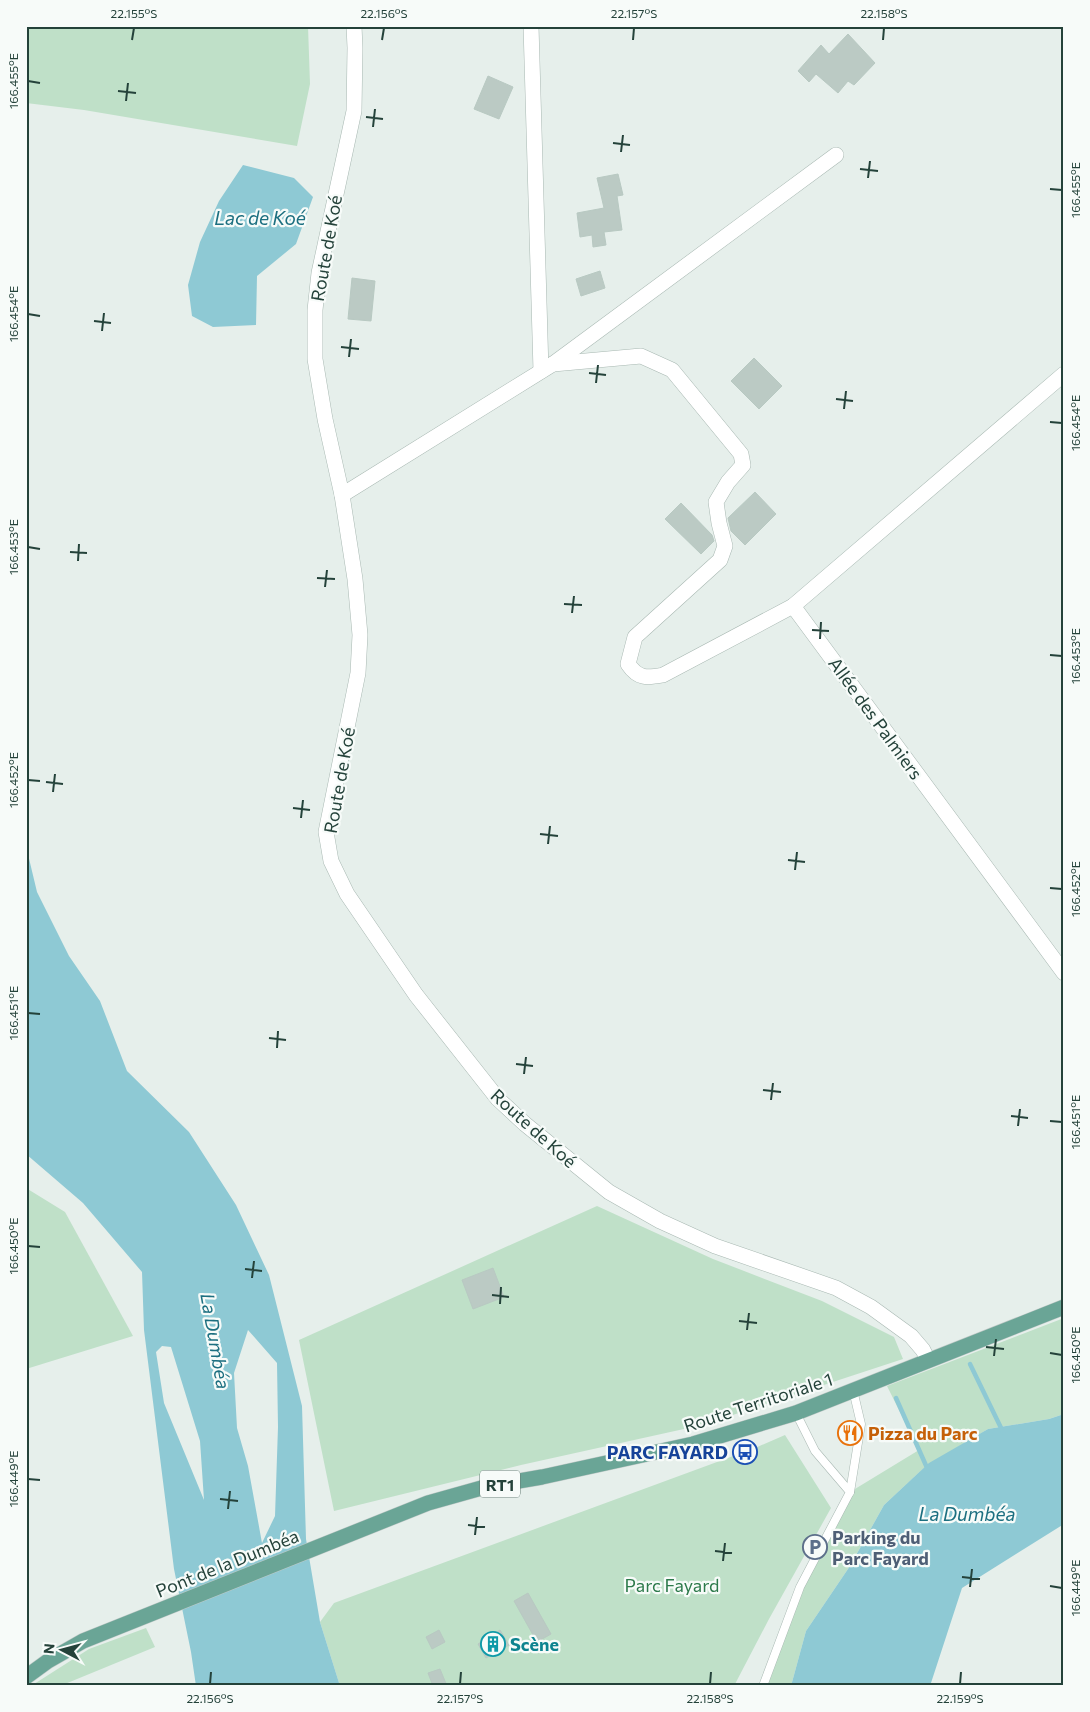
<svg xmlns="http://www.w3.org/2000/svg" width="1090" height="1712" viewBox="0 0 1090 1712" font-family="Commissioner,sans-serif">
<rect width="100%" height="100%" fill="#e6efeb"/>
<!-- green -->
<g fill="#bfe0c8">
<polygon points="26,26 308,26 310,84 297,146 84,110 26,103"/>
<polygon points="26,1188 65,1212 133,1336 26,1369"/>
<polygon points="597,1206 713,1259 822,1301 894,1337 903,1359 702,1425 521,1465 334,1511 299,1340"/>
<polygon points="1064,1318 1064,1414 1049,1419 988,1429 926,1466 884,1505 850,1566 806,1631 791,1686 763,1686 800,1587 850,1492 919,1450 887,1386"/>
<polygon points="785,1435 831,1508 769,1619 734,1686 340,1686 320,1622 334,1603 755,1448"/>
<polygon points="146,1628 155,1647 60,1686 31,1686 89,1649"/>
</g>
<!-- water -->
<g fill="#8ec9d4" fill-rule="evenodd">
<polygon points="243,165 294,178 313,197 296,244 257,276 256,325 213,327 192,316 188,285 200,242 219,201"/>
<path d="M26,846l11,46 32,64 31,45 27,70 62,61 47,73 33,70 33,131 4,133 14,83 20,64h-144l-5,-34 -17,-83 -30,-239 -2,-58 -59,-69 -57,-49zM248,1330l29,33 1,64 -3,89 -13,27 -14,-77 -11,-38 -3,-55zM162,1346l9,1 29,94 4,59 -40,-97 -8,-51z"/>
<polygon points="1064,1414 1064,1524 962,1588 930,1686 791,1686 806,1631 850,1566 884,1505 929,1463 988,1429 1049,1419"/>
</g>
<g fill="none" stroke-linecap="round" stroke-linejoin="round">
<!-- stream -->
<g stroke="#8ec9d4" stroke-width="4.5">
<polyline points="970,1364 1003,1432"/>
<polyline points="896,1398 928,1470"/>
</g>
</g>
<!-- building -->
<g fill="#bbcac4" stroke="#b8c9c2">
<polygon points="848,34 875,63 854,85 848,81 838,93 816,74 809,82 798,71 821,45 829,54"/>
<polygon points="488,76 513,87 499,119 474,109"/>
<polygon points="618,174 623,195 617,196 622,230 604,232 606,245 593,247 592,235 580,237 577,213 604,208 597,178"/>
<polygon points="600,271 605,288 581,296 576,279"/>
<polygon points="352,278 375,281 371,321 348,319"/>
<polygon points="754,358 782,386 759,409 731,381"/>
<polygon points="755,492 776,514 745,545 731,531 728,518"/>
<polygon points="681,503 712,535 714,541 701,554 665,519"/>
<polygon points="493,1268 504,1297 473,1309 462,1280"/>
<polygon points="528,1593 551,1634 537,1642 514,1601"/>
<polygon points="439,1630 445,1642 432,1649 426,1637"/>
<polygon points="500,1630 509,1645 486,1658 478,1644"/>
<polygon points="440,1669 447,1686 433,1686 428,1673"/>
</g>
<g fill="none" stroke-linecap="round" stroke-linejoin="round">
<defs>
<g id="service">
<polyline points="850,1492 861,1424 853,1390"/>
<polyline points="763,1686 800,1587 850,1492 815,1451 796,1413"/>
</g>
<g id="minor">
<polyline points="531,26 541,371"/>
<path d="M553,364l88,-8 31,14 69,84 2,11 -15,17 -12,20 3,21 6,23 -5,14 -85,77 -7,27c10,15 19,14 35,11l130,-69 271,-232"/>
<polyline points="342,495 553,364 836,155"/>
<polyline points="793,606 1064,973"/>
</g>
<polyline id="tertiary" points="354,26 355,48 354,111 319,273 315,310 315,359 325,419 342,495 355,579 360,635 358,673 326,832 331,861 347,894 416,995 498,1099 525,1124 609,1192 660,1221 715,1246 836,1288 871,1307 911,1336 923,1350 928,1360"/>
<polyline id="primary" points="26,1677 48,1661 83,1641 428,1503 485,1487 542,1477 693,1444 796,1413 1064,1307"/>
</defs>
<!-- service casing -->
<use href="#service" stroke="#a8b8b2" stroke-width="9"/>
<!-- minor casing -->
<use href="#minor" stroke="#a8b8b2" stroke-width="16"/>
<!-- tertiary casing -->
<use href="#tertiary" stroke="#a8b8b2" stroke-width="16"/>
<!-- primary casing -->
<use href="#primary" stroke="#c2cac8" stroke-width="16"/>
<!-- service -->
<use href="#service" stroke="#fff" stroke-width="8"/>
<!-- minor -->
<use href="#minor" stroke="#fff" stroke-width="15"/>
<!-- tertiary -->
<use href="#tertiary" stroke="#fff" stroke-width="15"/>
<!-- primary -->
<use href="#primary" stroke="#6aa596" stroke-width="15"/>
</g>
<!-- ticks -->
<path fill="none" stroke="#24423a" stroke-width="2" d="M132,40l2,-12M382,40l2,-12M633,40l1,-12M883,40l1,-12M28,81l12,2M118,91l18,2M126,101l2,-18M366,117l17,2M373,127l2,-18M613,143l17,2M621,152l2,-17M860,169l18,2M868,178l2,-17M1050,189l12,1M28,314l12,2M94,321l17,2M102,331l2,-18M341,347l18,2M349,357l2,-18M589,373l17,2M596,383l2,-18M836,399l17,2M844,409l2,-18M1050,422l12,1M28,547l12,2M70,552l17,1M78,561l1,-17M317,578l18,1M325,587l2,-17M564,604l18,1M572,613l2,-17M812,630l17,1M820,639l1,-17M1050,655l12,1M28,780l12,1M46,782l17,2M53,792l2,-18M293,808l17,2M301,818l2,-18M540,834l18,2M548,844l2,-18M788,860l17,2M795,870l2,-18M1050,888l12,1M28,1013l12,1M269,1038l17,2M277,1048l1,-17M516,1064l17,2M524,1074l2,-17M763,1090l18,2M771,1100l2,-17M1011,1116l17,2M1050,1121l12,1M1018,1126l2,-17M28,1246l12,1M245,1269l17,2M252,1278l2,-17M492,1295l17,2M500,1304l1,-17M739,1321l18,2M747,1330l2,-17M986,1347l18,2M1050,1353l12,2M994,1356l2,-17M28,1479l12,1M220,1499l18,2M228,1509l2,-18M468,1525l17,2M475,1535l2,-18M715,1551l17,2M723,1561l2,-18M962,1577l18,2M1050,1586l12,2M970,1587l2,-18M210,1684l1,-12M460,1684l1,-12M710,1684l1,-12M960,1684l1,-12"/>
<!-- icons -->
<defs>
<symbol id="restaurant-ring" viewBox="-11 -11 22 22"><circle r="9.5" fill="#f7fbf9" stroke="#e8710a" stroke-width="1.5"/><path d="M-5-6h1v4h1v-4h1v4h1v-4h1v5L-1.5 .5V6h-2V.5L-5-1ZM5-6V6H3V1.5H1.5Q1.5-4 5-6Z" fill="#e8710a"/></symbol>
<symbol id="bus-ring" viewBox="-11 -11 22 22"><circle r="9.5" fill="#f7fbf9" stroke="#1a4fb4" stroke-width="1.5"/><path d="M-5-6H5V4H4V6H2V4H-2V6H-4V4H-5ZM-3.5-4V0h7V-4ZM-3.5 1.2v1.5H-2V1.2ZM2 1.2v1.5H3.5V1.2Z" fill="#1a4fb4"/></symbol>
<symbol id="parking-ring" viewBox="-11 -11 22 22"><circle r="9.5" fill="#f7fbf9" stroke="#5c6f8a" stroke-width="1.5"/><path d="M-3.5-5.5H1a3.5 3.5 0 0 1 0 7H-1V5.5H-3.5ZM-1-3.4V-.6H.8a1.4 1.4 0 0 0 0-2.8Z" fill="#5c6f8a"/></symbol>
<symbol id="building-ring" viewBox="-11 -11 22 22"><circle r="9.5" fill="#f7fbf9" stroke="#0f9aa8" stroke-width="1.5"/><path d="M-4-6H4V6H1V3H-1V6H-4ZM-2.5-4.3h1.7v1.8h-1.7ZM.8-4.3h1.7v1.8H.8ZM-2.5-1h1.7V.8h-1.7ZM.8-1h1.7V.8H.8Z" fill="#0f9aa8"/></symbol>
</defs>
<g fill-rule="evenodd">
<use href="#restaurant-ring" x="836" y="1419" width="28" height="28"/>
<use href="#bus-ring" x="731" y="1438" width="28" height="28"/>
<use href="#parking-ring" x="801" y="1533" width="28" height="28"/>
<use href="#building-ring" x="479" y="1630" width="28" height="28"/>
</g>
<g text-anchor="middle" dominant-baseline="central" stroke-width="4.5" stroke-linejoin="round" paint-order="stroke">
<!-- shield labels -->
<rect fill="#f7fbf9" stroke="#637a73" stroke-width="1" x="480" y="1470.5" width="40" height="27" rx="4"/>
<g font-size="16" font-weight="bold" fill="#24423a">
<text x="500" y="1484">RT1</text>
</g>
<!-- street labels -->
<g font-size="18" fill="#24423a" stroke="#f7fbf9">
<text transform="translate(326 248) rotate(-80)">Route de Koé</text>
<text transform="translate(876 718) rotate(54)">Allée des Palmiers</text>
<text transform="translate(339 780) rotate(-80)">Route de Koé</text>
<text transform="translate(534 1128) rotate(42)">Route de Koé</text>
<text transform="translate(758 1402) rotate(-18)">Route Territoriale 1</text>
<text transform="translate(227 1563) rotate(-22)">Pont de la Dumbéa</text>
</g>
<!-- food labels -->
<g font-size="18" font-weight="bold" fill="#c56008" stroke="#f7fbf9" text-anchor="start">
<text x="868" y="1433">Pizza du Parc</text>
</g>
<!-- transit labels -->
<g font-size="18" font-weight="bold" fill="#164399" stroke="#f7fbf9" text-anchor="end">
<text x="728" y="1452">PARC FAYARD</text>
</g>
<!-- service labels -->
<g font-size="18" font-weight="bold" fill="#4e5e75" stroke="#f7fbf9" text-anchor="start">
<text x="832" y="1537">Parking du<tspan x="832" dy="21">Parc Fayard</tspan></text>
</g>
<!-- park labels -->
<g font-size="18" fill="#2d7a4b" stroke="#f7fbf9">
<text x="672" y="1585">Parc Fayard</text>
</g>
<!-- culture labels -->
<g font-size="18" font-weight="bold" fill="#0d838f" stroke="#f7fbf9" text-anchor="start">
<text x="510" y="1644">Scène</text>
</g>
<!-- water labels -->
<g font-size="19" font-style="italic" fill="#1c6f80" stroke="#f7fbf9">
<text x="260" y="217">Lac de Koé</text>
<text transform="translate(216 1341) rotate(80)">La Dumbéa</text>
<text x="967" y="1513">La Dumbéa</text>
</g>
</g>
<!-- border -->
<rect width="1090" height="1712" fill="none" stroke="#f7fbf9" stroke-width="55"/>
<!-- north arrow -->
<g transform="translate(62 1650) rotate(276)" stroke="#f7fbf9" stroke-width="4" paint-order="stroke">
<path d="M0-4L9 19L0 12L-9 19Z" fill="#24423a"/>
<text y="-8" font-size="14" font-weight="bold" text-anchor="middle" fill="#24423a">N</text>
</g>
<rect x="28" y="28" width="1034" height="1656" fill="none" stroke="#24423a" stroke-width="2"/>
<g font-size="12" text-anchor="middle" fill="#24423a">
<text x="134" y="18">22.155°S</text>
<text x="384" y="18">22.156°S</text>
<text x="634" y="18">22.157°S</text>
<text x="884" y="18">22.158°S</text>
<text transform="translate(14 81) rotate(-90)" y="4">166.455°E</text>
<text transform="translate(1076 190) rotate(-90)" y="4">166.455°E</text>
<text transform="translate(14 314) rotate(-90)" y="4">166.454°E</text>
<text transform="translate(1076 423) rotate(-90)" y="4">166.454°E</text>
<text transform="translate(14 547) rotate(-90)" y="4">166.453°E</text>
<text transform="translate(1076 656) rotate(-90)" y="4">166.453°E</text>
<text transform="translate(14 780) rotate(-90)" y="4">166.452°E</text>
<text transform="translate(1076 889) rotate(-90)" y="4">166.452°E</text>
<text transform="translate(14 1013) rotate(-90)" y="4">166.451°E</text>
<text transform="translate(1076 1122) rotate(-90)" y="4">166.451°E</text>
<text transform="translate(14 1246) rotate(-90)" y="4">166.450°E</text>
<text transform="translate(1076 1355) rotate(-90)" y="4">166.450°E</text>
<text transform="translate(14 1479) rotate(-90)" y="4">166.449°E</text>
<text transform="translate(1076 1588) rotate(-90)" y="4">166.449°E</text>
<text x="210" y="1703">22.156°S</text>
<text x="460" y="1703">22.157°S</text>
<text x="710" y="1703">22.158°S</text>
<text x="960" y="1703">22.159°S</text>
</g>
</svg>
